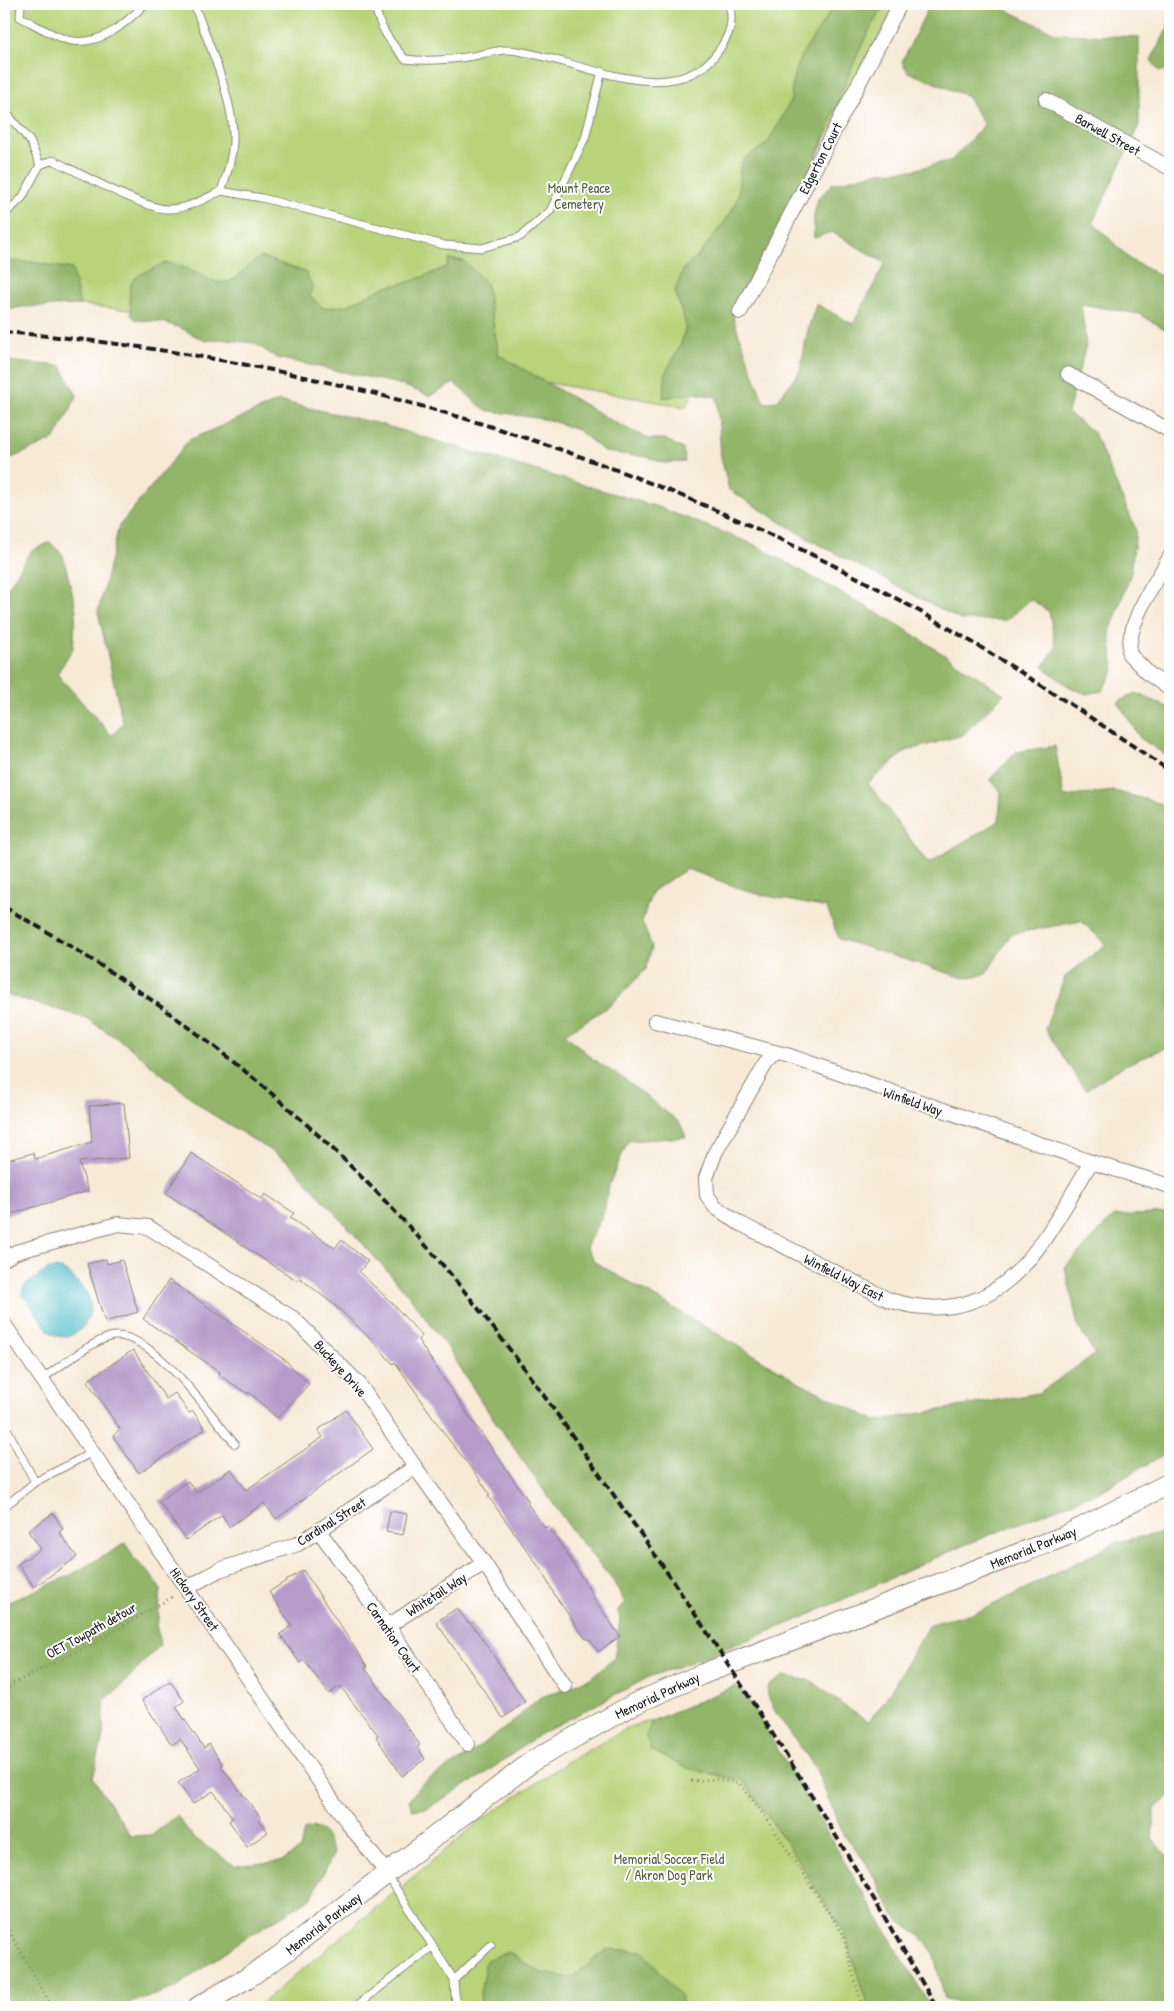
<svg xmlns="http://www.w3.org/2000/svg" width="1174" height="2011" viewBox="0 0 1174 2011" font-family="'Patrick Hand',sans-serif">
<rect width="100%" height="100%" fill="#fff"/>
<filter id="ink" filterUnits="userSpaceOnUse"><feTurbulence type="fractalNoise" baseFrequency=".02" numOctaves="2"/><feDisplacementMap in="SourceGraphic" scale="10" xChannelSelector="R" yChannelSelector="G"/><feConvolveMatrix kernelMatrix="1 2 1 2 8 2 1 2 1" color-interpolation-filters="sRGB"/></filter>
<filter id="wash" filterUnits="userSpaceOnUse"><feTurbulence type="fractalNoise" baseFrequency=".0096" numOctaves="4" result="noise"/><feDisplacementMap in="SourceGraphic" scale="20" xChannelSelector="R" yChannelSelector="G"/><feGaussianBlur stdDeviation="1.12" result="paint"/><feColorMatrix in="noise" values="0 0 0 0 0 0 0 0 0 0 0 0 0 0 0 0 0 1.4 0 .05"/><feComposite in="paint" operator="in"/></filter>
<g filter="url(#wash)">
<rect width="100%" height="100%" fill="#f7e9d5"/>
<!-- green -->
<g fill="#b8d379" stroke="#6a784a">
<polygon points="4,4 896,4 686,407 138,311 4,297"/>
<polygon points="736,1686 899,2007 257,2007 480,1821 567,1762 632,1726 652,1721"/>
</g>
<!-- forest -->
<g fill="#92b569" stroke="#576842">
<path d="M835,4h50c-33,50 -48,107 -73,162 -24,52 -53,102 -79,152l31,85 13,-2 23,-30 8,-42 8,-25 37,20 32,-61 -53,-31 -18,6v-24l4,-15 14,-15 46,-12 35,-2 39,-10 32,-35 -17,-29 -59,-24 -6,-10 28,-58h64l63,30 82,3v88l-46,97 38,38 39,21v51l-31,-18 -58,-10 5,41 -18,68 26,20 42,97 -5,43 -21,59 4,39 -12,20 -16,3 -18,-8 -25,-19 13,-20 -7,-35 -18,-13 -24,21h-46l-154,-82 -78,-48 -8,-33 -4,-60 -23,-4 -31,5 3,-26 15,-28 5,-18 -11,-35 9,-23 14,-12 33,-43 7,-16 2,-30 3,-7 25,-17 23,-43 2,-21 8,-23z"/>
<polygon points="1170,24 1170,70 1159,71 1151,60"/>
<path d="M261,257l44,15 7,13 -2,11 13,12 22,-2 40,-19 27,-6 35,-14 2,-8 15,2 22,22 13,72 117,68 33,16h16l18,10 2,13 -21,1 -17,-6 -42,-5 -27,-22 -29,-10 -64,-10 -31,-27 -24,13 -31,-12 -122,-26 -23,-15 -34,-4 -15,2 -22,-12 -20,-7 -27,-2 -5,-5c-1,-24 -8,-34 17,-44 5,-2 12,-7 17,-8 21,-1 48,26 66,18 10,-5 18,-18 30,-24z"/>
<polygon points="4,261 32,262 72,269 80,305 21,307 4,311"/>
<polygon points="4,361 61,366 77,396 55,439 7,460 4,460"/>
<polygon points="279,401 380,424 661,508 755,545 897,624 1004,694 963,735 906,751 868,783 928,863 999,821 1001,792 990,779 1016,752 1055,746 1064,797 1114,791 1170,806 1170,1046 1123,1066 1085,1090 1045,1029 1065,977 1106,944 1081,921 1011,934 986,974 964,978 839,939 827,908 753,893 687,869 652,891 642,922 652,947 646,969 611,1005 565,1034 594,1060 624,1079 680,1123 686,1137 628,1141 609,1185 604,1212 586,1247 595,1262 801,1383 876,1421 1039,1393 1095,1354 1078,1326 1065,1267 1114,1216 1170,1213 1170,1451 1103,1490 962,1546 793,1622 683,1665 651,1676 540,1734 483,1775 428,1808 412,1810 409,1800 421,1784 464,1758 508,1726 539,1698 589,1679 614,1659 620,1620 618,1611 625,1603 613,1581 573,1532 481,1401 448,1348 407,1293 289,1162 207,1111 127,1045 86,1018 4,994 4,590 6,591 30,552 50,542 63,555 76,609 73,648 57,674 112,736 123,723 98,612 119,526 189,440"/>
<polygon points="1136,693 1170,708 1170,758 1140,738 1118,702"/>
<path d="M1170,1531v264l-15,14 -3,29 18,21v148h-207l-3,-4 -15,-3 -12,-48 -12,-15 -24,-18 -32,-58 -21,-25 -29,-69 -39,-54 -8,-17 -1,-9 17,-11 28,5 28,22 28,19c26,-30 40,-65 62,-98l51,-13 136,-69z"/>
<path d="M126,1543l8,16 14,12 13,19 -4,38 3,17 -41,43 -15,12 -1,37 -10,41 38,58 21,-1 25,-19 16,21 42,29 48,-5 17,-12 4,-19c20,-7 21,7 30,23l-23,45 -72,44 -64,46 -56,19h-115v-403l67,-29z"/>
<polygon points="736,1686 743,1691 931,2007 868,2007 844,1933 790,1848 743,1781 686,1768 651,1750 646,1736 652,1721"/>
<polygon points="607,1949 643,1951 681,1997 681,2007 481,2007 480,1994 486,1960 508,1952 541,1973 572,1978"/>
</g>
<!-- water -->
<path fill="#4fbdc7" stroke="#366c72" d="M55,1268c11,1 15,6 22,14 2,3 6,5 8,8 17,25 -12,61 -36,41l-27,-37 2,-8 23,-16z"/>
<g id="blocks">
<!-- building -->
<g fill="#b69aca">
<polygon points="124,1103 129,1158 79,1162 88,1191 4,1216 4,1161 33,1153 35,1159 92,1142 89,1106"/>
<polygon points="191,1153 262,1199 265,1194 294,1213 290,1218 335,1248 341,1240 368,1261 359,1272 392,1303 422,1336 418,1340 443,1378 529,1502 527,1503 545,1528 548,1526 559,1542 593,1595 592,1596 620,1636 598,1652 590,1640 585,1638 556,1597 541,1570 488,1496 490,1495 479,1478 446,1436 395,1362 393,1364 371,1339 338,1308 300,1278 298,1281 263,1259 166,1193"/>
<polygon points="106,1259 107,1264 122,1260 138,1312 105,1322 87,1264"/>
<polygon points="169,1280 285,1360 309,1384 277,1418 249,1392 248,1394 219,1375 220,1372 143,1319"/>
<polygon points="133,1350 166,1399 175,1393 189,1413 193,1411 205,1429 139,1473 113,1436 120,1429 87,1381"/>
<polygon points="346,1410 373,1449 276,1519 264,1503 229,1527 222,1515 186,1540 159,1501 188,1481 196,1493 231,1469 246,1490 323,1437 318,1430"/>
<polygon points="390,1511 407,1514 403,1535 386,1532"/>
<polygon points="53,1513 63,1529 59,1532 77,1557 34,1587 18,1564 41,1549 28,1531"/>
<polygon points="303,1570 367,1666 365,1668 420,1745 417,1747 425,1759 402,1776 376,1737 378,1735 340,1686 329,1694 304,1660 300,1663 280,1634 292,1626 269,1592"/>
<polygon points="457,1608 468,1623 470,1622 481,1637 525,1702 503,1718 436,1622"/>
<polygon points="170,1681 184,1701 176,1707 204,1748 209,1744 223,1765 221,1766 261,1818 259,1820 268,1832 247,1847 229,1821 233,1818 213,1791 193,1804 178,1783 200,1768 180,1739 172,1745 142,1700"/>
</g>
</g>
</g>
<g filter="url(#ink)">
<use href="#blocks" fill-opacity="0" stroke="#8a8278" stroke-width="1"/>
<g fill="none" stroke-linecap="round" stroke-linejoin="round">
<defs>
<g id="lane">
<path d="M21,4l-1,13c14,7 38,22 52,24 30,4 53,-17 73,-37"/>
<path d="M375,4c3,22 15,38 30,55 24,3 44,1 68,-3 11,-2 25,-7 37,-6 62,6 165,66 209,0 11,-16 15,-28 10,-46"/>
<polyline points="4,110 30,141 40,165 22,198 4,215"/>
<path d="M40,165l13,-5c24,12 90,48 113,49 20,1 38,-10 55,-18 6,-16 11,-32 12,-49 2,-41 -25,-99 -39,-138"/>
<polyline points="221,191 262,198 444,245 482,248 520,237 550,211 585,138 602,71"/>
<path d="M42,1379c16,-11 55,-42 73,-43 39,-3 96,79 120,108"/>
<polyline points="4,1423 35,1482 93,1452"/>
<polyline points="4,1507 35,1482"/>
<polyline points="388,1876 454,1980 456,2007"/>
<polyline points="454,1980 491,1945"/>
<polyline points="355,2007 433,1946"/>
</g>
<g id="street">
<polyline points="1046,100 1170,168"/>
<polyline points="740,312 900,4"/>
<polyline points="1068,374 1170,431"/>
<path d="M1170,557c-17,30 -41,61 -41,97l20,20 21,15"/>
<polyline points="655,1021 790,1056 1091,1162 1170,1186"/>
<path d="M776,1053l-10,10 -51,90 -9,25 1,17 8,12 24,16 150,77c113,35 154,-57 202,-138"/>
<polyline points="4,1259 16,1252 118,1224 148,1227 294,1319 359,1384 415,1467 484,1563 565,1686"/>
<polyline points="4,1324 350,1826 387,1873"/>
<polyline points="319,1531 388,1626 468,1744"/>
<polyline points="187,1588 219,1570 298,1544 415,1467"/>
<polyline points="388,1626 484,1563"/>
</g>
<polyline id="secondary" points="198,2007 249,1977 281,1955 534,1760 634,1704 700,1675 1065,1536 1170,1483"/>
</defs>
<!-- lane casing -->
<use href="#lane" stroke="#8a8278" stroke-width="9"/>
<!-- street casing -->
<use href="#street" stroke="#8a8278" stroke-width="16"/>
<!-- secondary casing -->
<use href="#secondary" stroke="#8a8278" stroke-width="22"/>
<!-- path -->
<g stroke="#8a8278" stroke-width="3" stroke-dasharray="1 4" stroke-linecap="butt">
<polyline points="4,1688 90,1645 174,1596"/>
<polyline points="691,1781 716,1779 740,1784 767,1819 843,1934 862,2007"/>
<polyline points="4,1922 52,2007"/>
</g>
<!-- lane -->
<use href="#lane" stroke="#fff" stroke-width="7"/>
<!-- street -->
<use href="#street" stroke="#fff" stroke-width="14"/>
<!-- secondary -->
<use href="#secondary" stroke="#fff" stroke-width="20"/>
<!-- rail -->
<g stroke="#1c1c1c" stroke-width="4" stroke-dasharray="8 4" stroke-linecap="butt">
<path d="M4,332c314,25 622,118 899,270 92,51 180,110 267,169"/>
<path d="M4,907c162,91 309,208 431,349 78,91 146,192 214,290 102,149 198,303 287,461"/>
</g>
</g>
</g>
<g text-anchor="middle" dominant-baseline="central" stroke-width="4" stroke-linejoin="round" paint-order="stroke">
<!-- street labels -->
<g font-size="14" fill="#1c1c1c" stroke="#fff">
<text transform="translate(1108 134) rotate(29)">Barwell Street</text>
<text transform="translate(820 158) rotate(-63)">Edgerton Court</text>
<text transform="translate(913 1101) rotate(19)">Winfield Way</text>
<text transform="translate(844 1277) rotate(27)">Winfield Way East</text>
<text transform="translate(341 1368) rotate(48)">Buckeye Drive</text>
<text transform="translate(331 1521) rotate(-32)">Cardinal Street</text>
<text transform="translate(1033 1547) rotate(-22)">Memorial Parkway</text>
<text transform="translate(436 1594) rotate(-33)">Whitetail Way</text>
<text transform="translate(195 1599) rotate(55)">Hickory Street</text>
<text transform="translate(91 1630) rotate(-29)">OET Towpath detour</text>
<text transform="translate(394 1637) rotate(55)">Carnation Court</text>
<text transform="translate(657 1695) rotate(-25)">Memorial Parkway</text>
<text transform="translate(323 1923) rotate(-38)">Memorial Parkway</text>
</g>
<!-- park labels -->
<g font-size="14" fill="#535c3d" stroke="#fff">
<text x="579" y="187">Mount Peace<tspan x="579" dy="16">Cemetery</tspan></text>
<text x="669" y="1858">Memorial Soccer Field<tspan x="669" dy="16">/ Akron Dog Park</tspan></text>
</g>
</g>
<!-- margin -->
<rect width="1174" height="2011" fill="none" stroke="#fff" stroke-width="20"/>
</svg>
